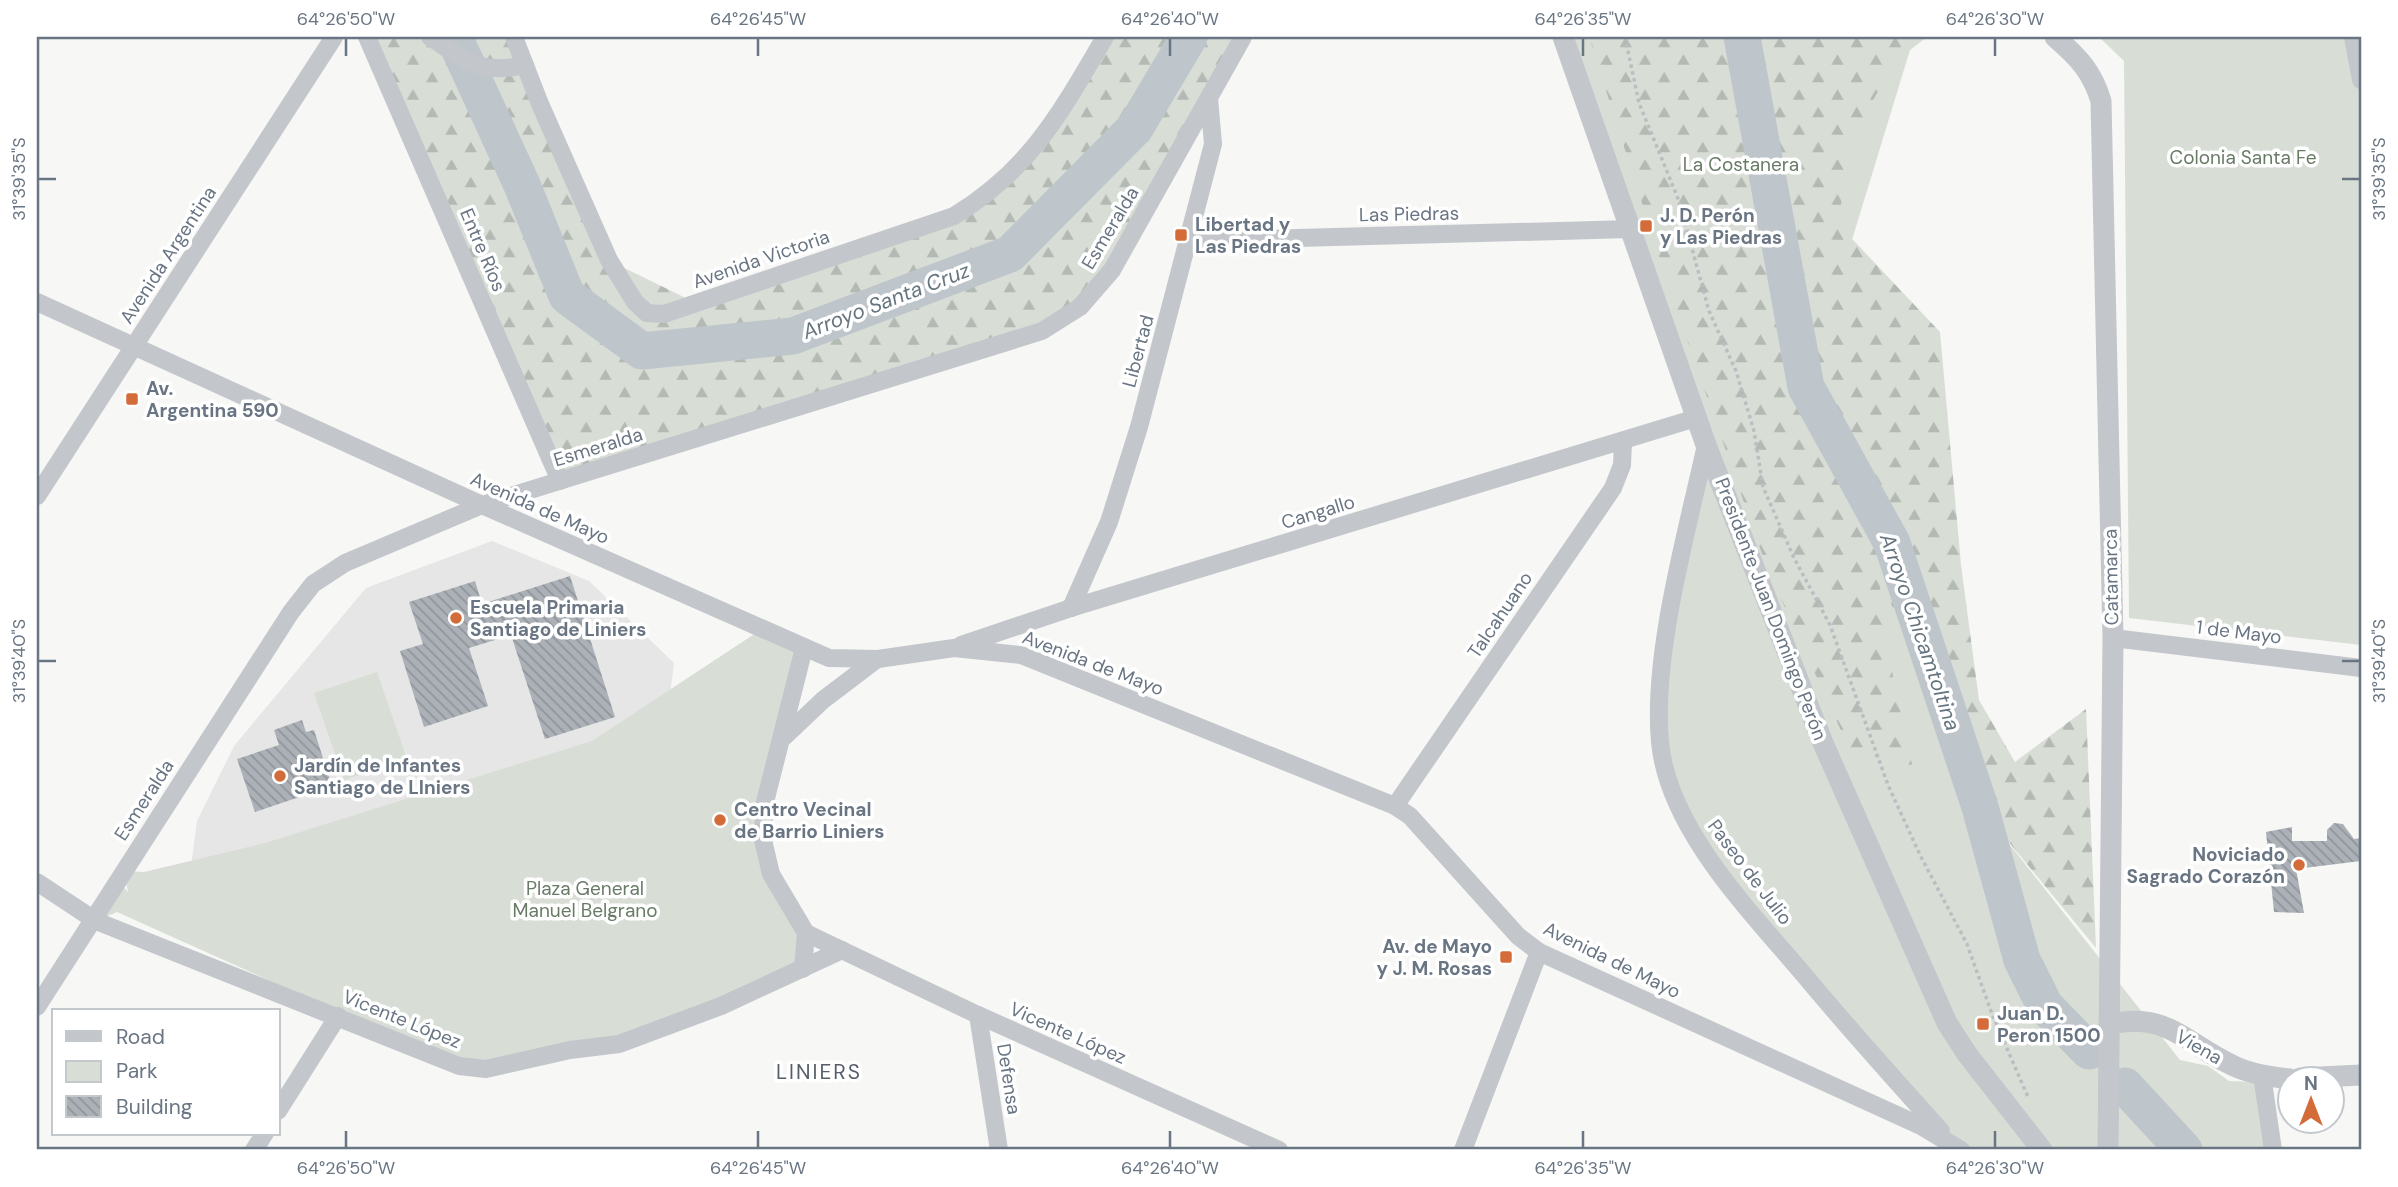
<svg xmlns="http://www.w3.org/2000/svg" width="2398" height="1187" viewBox="0 0 2398 1187" font-family="'DM Sans',sans-serif">
<defs>
<pattern id="forest-firs" width="22" height="20" patternUnits="userSpaceOnUse" patternTransform="scale(1.75)"><rect width="22" height="20" fill="#d8ded6"/><path d="M5 1l3.5 6h-7zM16 11l3.5 6h-7z" fill="#b3b9b3"/></pattern>
<pattern id="building-back-hatch" width="6" height="6" patternUnits="userSpaceOnUse" patternTransform="scale(1.75)"><rect width="6" height="6" fill="#abb1b7"/><path d="M-1 5l2 2M0 0l6 6M5-1l2 2" fill="none" stroke="#8f959a"/></pattern>
</defs>
<rect width="100%" height="100%" fill="#f7f7f5"/>
<!-- built -->
<polygon fill="#e5e6e5" points="492,541 589,581 674,663 667,718 189,881 197,821 234,746 366,588"/>
<!-- green -->
<g fill="#d8ded6">
<polygon points="1563,37 1927,37 1910,50 1833,302 1980,807 2180,1060 2208,1066 2229,1081 2256,1082 2269,1150 1967,1150 1951,1143 1737,895 1666,777 1663,663 1706,445"/>
<polygon points="2099,37 2361,37 2361,645 2129,618 2124,61"/>
<polygon points="762,629 804,648 763,840 806,933 803,969 619,1044 459,1066 117,912 96,921 118,881 128,892 124,871 144,872 265,843 592,741"/>
<polygon points="377,672 407,759 344,780 314,693"/>
</g>
<!-- forest -->
<g fill="url(#forest-firs)">
<polygon points="368,37 507,37 608,260 696,303 954,216 1008,177 1106,37 1243,37 1112,270 1042,331 560,481"/>
<polygon points="1589,37 1909,37 1851,139 1838,224 1940,332 1961,565 1979,700 2015,762 2086,709 2096,948 1980,807 1878,574 1893,677 1913,769 1849,748 1767,568 1671,294"/>
</g>
<g fill="none" stroke-linecap="round" stroke-linejoin="round">
<!-- river -->
<g stroke="#bec5cb" stroke-width="37">
<polyline points="454,37 522,185 567,296 642,351 793,336 1010,254 1135,128 1189,37"/>
<polyline points="1742,37 1806,387 1892,543 1980,807 2022,960 2045,1006 2089,1051"/>
<polyline points="2125,1086 2184,1150"/>
</g>
</g>
<!-- building -->
<g fill="url(#building-back-hatch)">
<polygon points="570,576 615,717 545,739 511,635 469,648 488,706 424,727 400,651 423,644 409,602 475,581 482,604"/>
<polygon points="302,720 306,732 314,730 332,786 255,812 237,759 279,745 274,730"/>
<polygon points="2334,823 2343,824 2354,839 2361,838 2361,861 2296,869 2304,913 2274,912 2266,832 2292,827 2292,841 2327,841 2327,830"/>
</g>
<g fill="none" stroke-linecap="round" stroke-linejoin="round">
<!-- path -->
<polyline stroke="#bbbdc0" stroke-width="3.5" stroke-dasharray="3.5 3.5" stroke-linecap="butt" points="1625,37 1639,103 1679,201 1709,311 1736,371 1754,431 1763,487 1794,558 1830,625 1888,785 1920,855 1967,944 1992,1014 2028,1097"/>
<!-- minor -->
<g stroke="#c3c6ca" stroke-width="18">
<polyline points="367,37 560,481"/>
<path d="M430,37c37,24 48,38 95,28"/>
<path d="M514,37l26,67 69,156 26,42 12,11 17,1 290,-98c77,-47 107,-104 151,-179"/>
<polyline points="2353,37 2361,80"/>
<polyline points="1189,241 1630,229"/>
<polyline points="37,302 482,505 829,658 878,659 954,648 1021,655 1395,806 1410,816 1518,936 1539,952 1921,1126 1961,1150"/>
<path d="M1706,445c-19,87 -54,209 -46,297 8,87 91,170 145,234 44,53 90,104 136,155"/>
<polyline points="37,496 334,37"/>
<polyline points="1071,608 1109,522 1139,427 1213,144 1209,98"/>
<polyline points="2113,638 2361,668"/>
<polyline points="961,645 1071,608 1696,418"/>
<polyline points="784,737 823,700 877,659"/>
<polyline points="1395,806 1613,488 1622,465 1623,442"/>
<polyline points="37,882 96,921 459,1066 486,1069 570,1050 619,1044 721,1006 842,950"/>
<polyline points="806,933 978,1015 1279,1150"/>
<polyline points="803,969 806,933 771,874 763,840 764,806 804,648"/>
<polyline points="37,1007 291,612 313,584 345,563 482,505 1042,331 1080,307 1112,270 1243,37"/>
<polyline points="978,1015 999,1150"/>
<polyline points="2262,1075 2273,1150"/>
<polyline points="278,1111 338,1016"/>
<polyline points="254,1150 265,1133"/>
<polyline points="1463,1150 1539,952"/>
</g>
<!-- tertiary -->
<g stroke="#c3c6ca" stroke-width="21">
<polyline points="1563,37 1706,445 1823,743 1947,1023 1967,1054 2042,1150"/>
<path d="M2055,37c23,20 37,34 46,64l12,537 -5,512"/>
<path d="M2109,1025c55,-15 77,18 123,40 17,9 39,12 58,14"/>
<polyline points="2300,1078 2361,1075"/>
</g>
</g>
<!-- ticks -->
<path fill="none" stroke="#697583" stroke-width="2.5" d="M346,38v18M758,38v18M1170,38v18M1583,38v18M1995,38v18M38,179h18M2342,179h18M38,661h18M2342,661h18M346,1131v17M758,1131v17M1170,1131v17M1583,1131v17M1995,1131v17"/>
<!-- markers -->
<g fill="#d46c39" stroke="#fff" stroke-width="2.5">
<rect x="1639" y="219" width="14" height="14" rx="3.5"/>
<rect x="1174" y="228" width="14" height="14" rx="3.5"/>
<rect x="125" y="392" width="14" height="14" rx="3.5"/>
<circle cx="456" cy="618" r="7"/>
<circle cx="280" cy="776" r="7"/>
<circle cx="720" cy="820" r="7"/>
<circle cx="2299" cy="865" r="7"/>
<rect x="1499" y="950" width="14" height="14" rx="3.5"/>
<rect x="1976" y="1017" width="14" height="14" rx="3.5"/>
</g>
<g text-anchor="middle" dominant-baseline="central" stroke-width="7" stroke-linejoin="round" paint-order="stroke">
<!-- park labels -->
<g font-size="19" fill="#697b67" stroke="#fff">
<text x="2243" y="157">Colonia Santa Fe</text>
<text x="1741" y="164">La Costanera</text>
<text x="585" y="888">Plaza General<tspan x="585" dy="22">Manuel Belgrano</tspan></text>
</g>
<!-- street labels -->
<g font-size="19" fill="#697583" stroke="#fff">
<text transform="translate(1409 214) rotate(-1)">Las Piedras</text>
<text transform="translate(1110 228) rotate(-59)">Esmeralda</text>
<text transform="translate(483 250) rotate(67)">Entre Ríos</text>
<text transform="translate(168 255) rotate(-57)">Avenida Argentina</text>
<text transform="translate(761 259) rotate(-19)">Avenida Victoria</text>
<text transform="translate(1138 351) rotate(-75)">Libertad</text>
<text transform="translate(598 447) rotate(-17)">Esmeralda</text>
<text transform="translate(540 508) rotate(24)">Avenida de Mayo</text>
<text transform="translate(1318 512) rotate(-17)">Cangallo</text>
<text transform="translate(2111 577) rotate(-91)">Catamarca</text>
<text transform="translate(1771 609) rotate(69)">Presidente Juan Domingo Perón</text>
<text transform="translate(1500 615) rotate(-56)">Talcahuano</text>
<text transform="translate(2239 632) rotate(7)">1 de Mayo</text>
<text transform="translate(1093 663) rotate(21)">Avenida de Mayo</text>
<text transform="translate(144 800) rotate(-57)">Esmeralda</text>
<text transform="translate(1750 872) rotate(53)">Paseo de Julio</text>
<text transform="translate(1612 960) rotate(26)">Avenida de Mayo</text>
<text transform="translate(402 1019) rotate(22)">Vicente López</text>
<text transform="translate(1068 1033) rotate(24)">Vicente López</text>
<text transform="translate(2199 1047) rotate(30)">Viena</text>
<text transform="translate(1009 1079) rotate(81)">Defensa</text>
</g>
<!-- poi labels -->
<g font-size="19" font-weight="bold" fill="#697583" stroke="#fff" text-anchor="start">
<text x="1660" y="215">J. D. Perón<tspan x="1660" dy="22">y Las Piedras</tspan></text>
<text x="1195" y="224">Libertad y<tspan x="1195" dy="22">Las Piedras</tspan></text>
<text x="146" y="388">Av.<tspan x="146" dy="22">Argentina 590</tspan></text>
<text x="470" y="607">Escuela Primaria<tspan x="470" dy="22">Santiago de Liniers</tspan></text>
<text x="294" y="765">Jardín de Infantes<tspan x="294" dy="22">Santiago de LIniers</tspan></text>
<text x="734" y="809">Centro Vecinal<tspan x="734" dy="22">de Barrio Liniers</tspan></text>
<text x="2285" y="854" text-anchor="end">Noviciado<tspan x="2285" dy="22">Sagrado Corazón</tspan></text>
<text x="1492" y="946" text-anchor="end">Av. de Mayo<tspan x="1492" dy="22">y J. M. Rosas</tspan></text>
<text x="1997" y="1013">Juan D.<tspan x="1997" dy="22">Peron 1500</tspan></text>
</g>
<!-- water labels -->
<g font-size="21" font-style="italic" fill="#65757f" stroke="#fff">
<text transform="translate(886 301) rotate(-21)">Arroyo Santa Cruz</text>
<text transform="translate(1920 632) rotate(71)">Arroyo Chicamtoltina</text>
</g>
<!-- neighbourhood labels -->
<g font-size="21" letter-spacing="2" fill="#565f69" stroke="#fff">
<text x="819" y="1072">LINIERS</text>
</g>
</g>
<!-- border -->
<rect width="2398" height="1187" fill="none" stroke="#ffffff" stroke-width="77"/>
<!-- legend -->
<rect x="52" y="1009" width="228" height="126" fill="#ffffff" stroke="#c3c8cd" stroke-width="2"/>
<rect x="66" y="1031" width="35" height="10" fill="#c3c6ca" stroke="#c3c8cd" stroke-width="2"/>
<text x="116" y="1044" font-size="21" fill="#697583">Road</text>
<rect x="66" y="1061" width="35" height="21" fill="#d8ded6" stroke="#c3c8cd" stroke-width="2"/>
<text x="116" y="1078" font-size="21" fill="#697583">Park</text>
<rect x="66" y="1096" width="35" height="21" fill="url(#building-back-hatch)" stroke="#c3c8cd" stroke-width="2"/>
<text x="116" y="1114" font-size="21" fill="#697583">Building</text>
<!-- north arrow -->
<g transform="translate(2311 1100)"><circle r="33" fill="#ffffff" stroke="#c3c8cd" stroke-width="2"/>
<path d="M0-5L12 26L0 18L-12 26Z" fill="#d46c39"/>
<text y="-10" font-size="19" font-weight="bold" text-anchor="middle" fill="#697583">N</text>
</g>
<rect x="38" y="38" width="2322" height="1110" fill="none" stroke="#697583" stroke-width="2.5"/>
<g font-size="18" text-anchor="middle" fill="#697583">
<text x="346" y="25">64°26'50"W</text>
<text x="758" y="25">64°26'45"W</text>
<text x="1170" y="25">64°26'40"W</text>
<text x="1583" y="25">64°26'35"W</text>
<text x="1995" y="25">64°26'30"W</text>
<text transform="translate(19 179) rotate(-90)" y="6">31°39'35"S</text>
<text transform="translate(2379 179) rotate(-90)" y="6">31°39'35"S</text>
<text transform="translate(19 661) rotate(-90)" y="6">31°39'40"S</text>
<text transform="translate(2379 661) rotate(-90)" y="6">31°39'40"S</text>
<text x="346" y="1174">64°26'50"W</text>
<text x="758" y="1174">64°26'45"W</text>
<text x="1170" y="1174">64°26'40"W</text>
<text x="1583" y="1174">64°26'35"W</text>
<text x="1995" y="1174">64°26'30"W</text>
</g>
</svg>
